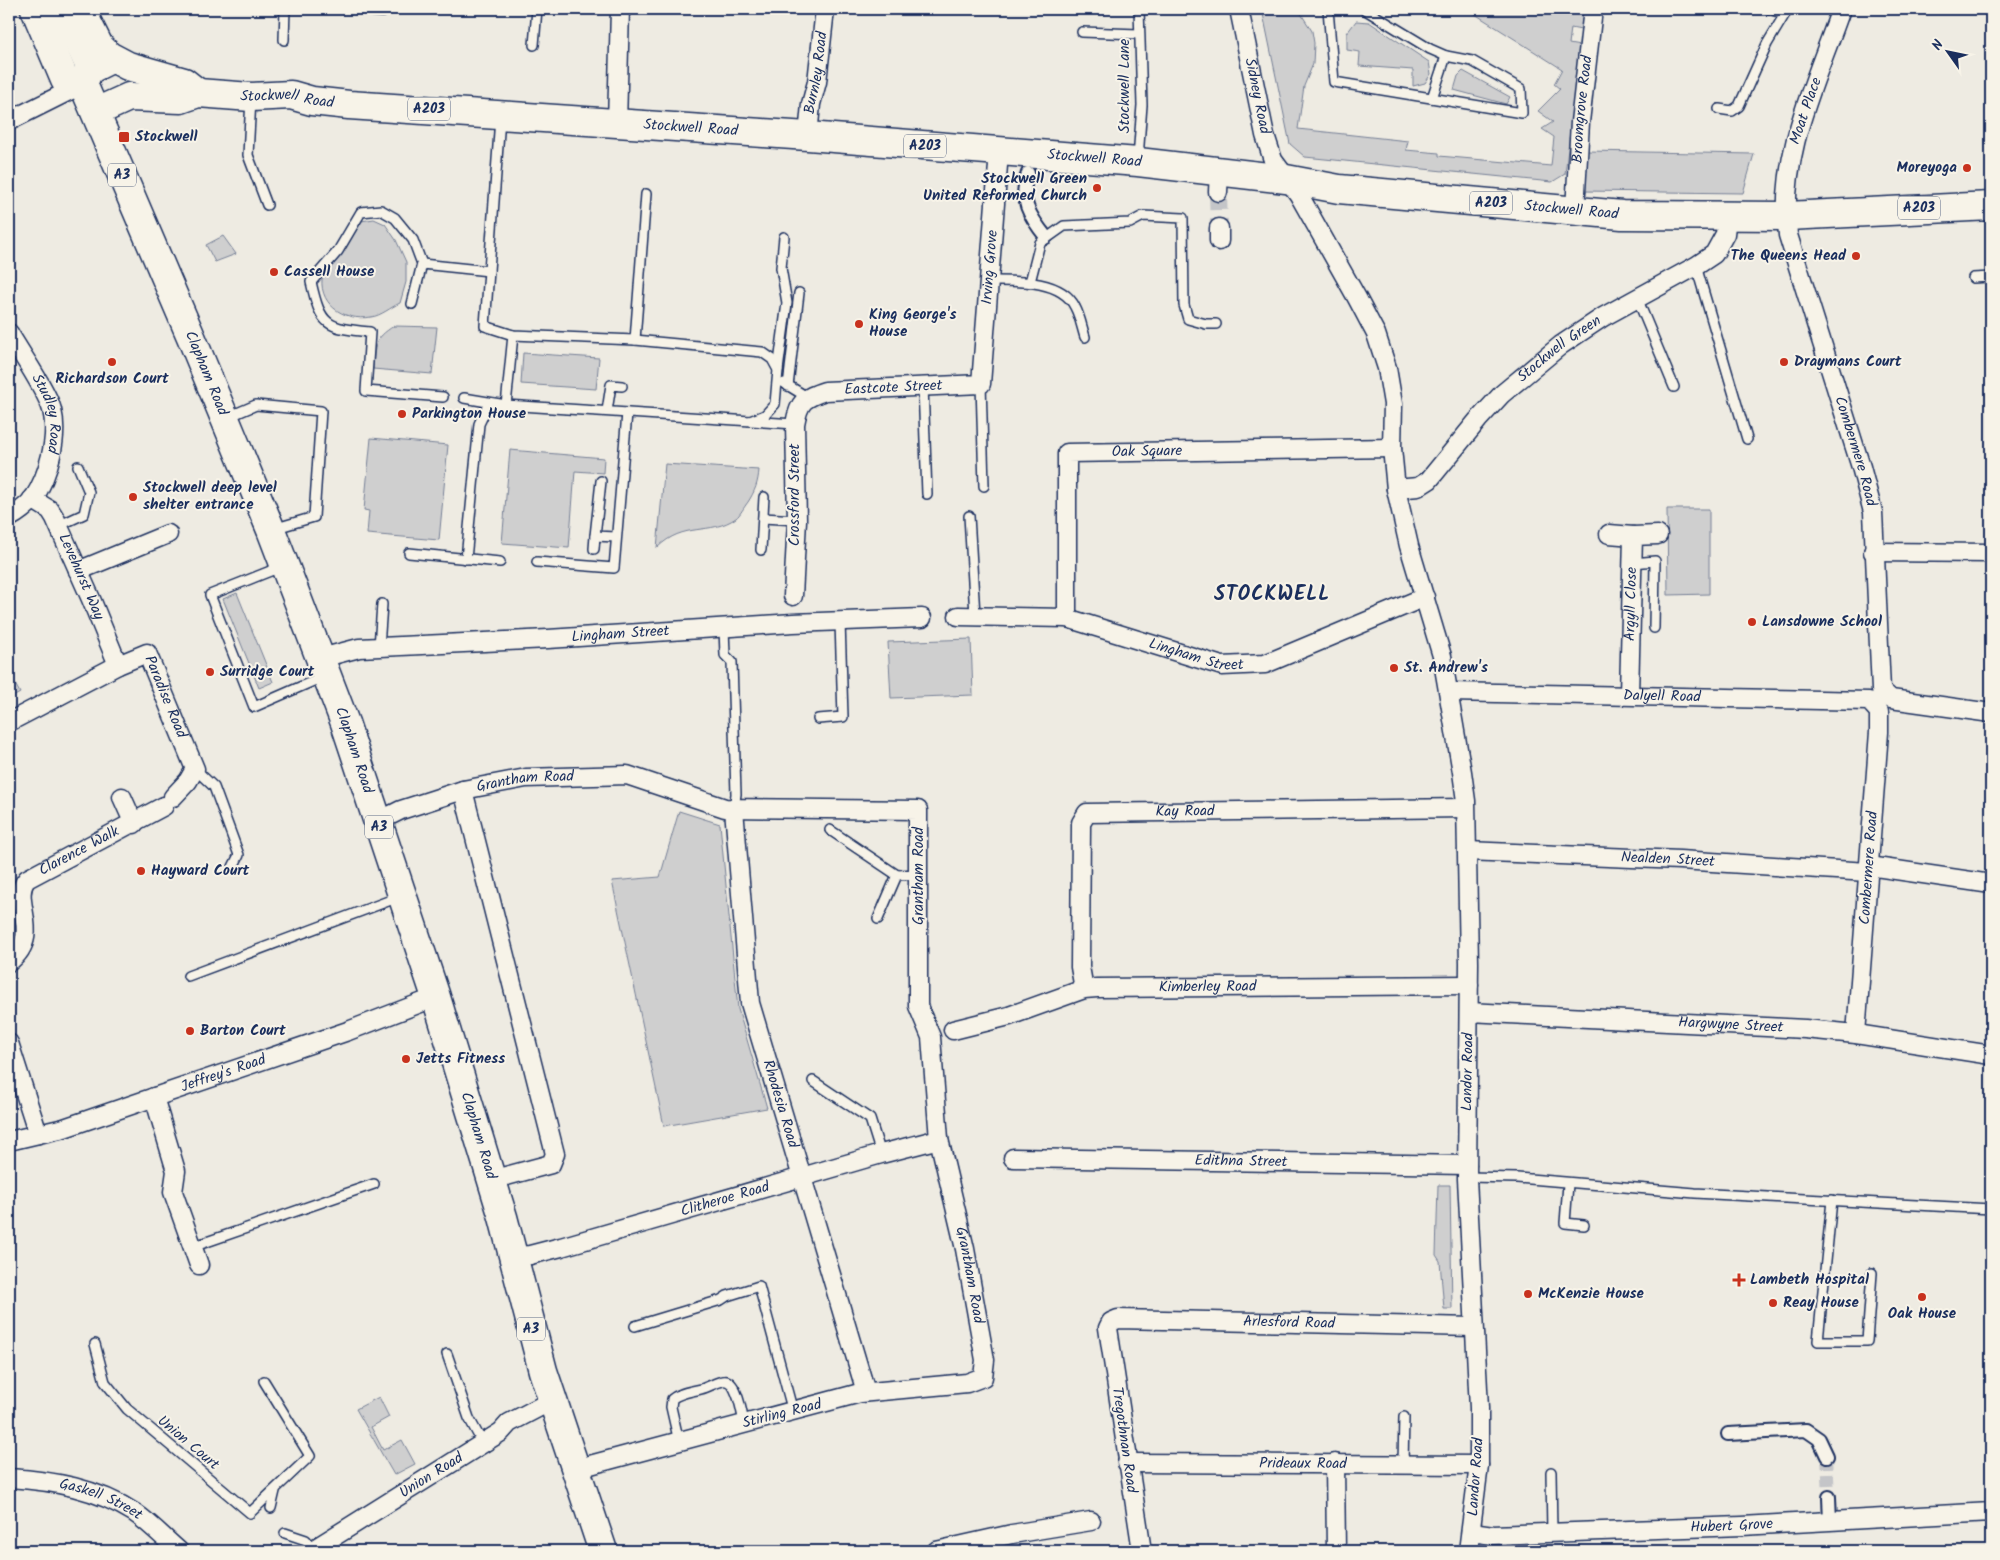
<svg xmlns="http://www.w3.org/2000/svg" width="2000" height="1560" viewBox="0 0 2000 1560" font-family="Kalam,sans-serif">
<rect width="100%" height="100%" fill="#eeebe2"/>
<filter id="ink" filterUnits="userSpaceOnUse"><feTurbulence type="fractalNoise" baseFrequency=".02" numOctaves="2"/><feDisplacementMap in="SourceGraphic" scale="10" xChannelSelector="R" yChannelSelector="G"/><feConvolveMatrix kernelMatrix="1 2 1 2 8 2 1 2 1" color-interpolation-filters="sRGB"/></filter>
<g filter="url(#ink)">
<!-- green -->
<g fill="#cfcfcf" stroke="#757f96">
<polygon points="1262,9 1298,9 1312,31 1314,43 1313,64 1304,86 1298,129 1408,141 1406,150 1439,153 1439,156 1551,166 1554,137 1542,129 1553,122 1538,111 1560,89 1554,84 1562,69 1467,9 1584,9 1581,30 1571,28 1569,44 1580,46 1565,174 1552,182 1305,157 1290,144"/>
<polygon points="1356,21 1369,22 1429,62 1431,74 1425,83 1413,86 1413,70 1359,66 1360,52 1347,50 1347,33"/>
<polygon points="1463,71 1510,97 1506,104 1454,90 1458,76"/>
<polygon points="1587,151 1754,154 1743,193 1584,191"/>
<path d="M374,219l11,5 11,16 10,22v20l-6,21c-9,4 -19,13 -29,14 -28,5 -55,-14 -48,-44l38,-52z"/>
<polygon points="223,236 236,254 215,262 206,245"/>
<path d="M394,326l43,1 -5,47 -59,-5c2,-23 0,-30 21,-43z"/>
<polygon points="523,353 599,358 596,389 521,384"/>
<polygon points="371,438 448,445 439,540 367,534 369,511 364,510"/>
<polygon points="510,450 604,458 603,473 575,471 569,548 502,543"/>
<path d="M665,464l94,6c-1,13 -4,21 -11,32 -4,5 -8,13 -12,16 -26,18 -52,3 -79,30z"/>
<polygon points="1667,509 1709,509 1709,594 1668,595"/>
<polygon points="237,593 273,682 259,688 223,599"/>
<polygon points="971,639 973,695 891,698 888,642"/>
<polygon points="9,673 20,693 9,699"/>
<polygon points="679,811 720,824 738,1009 767,1108 664,1126 612,881 660,877"/>
<polygon points="1438,1185 1450,1185 1452,1309 1444,1309 1440,1261 1436,1255"/>
<polygon points="379,1397 389,1417 371,1427 383,1450 402,1440 415,1464 394,1475 356,1409"/>
</g>
<g fill="none" stroke-linecap="round" stroke-linejoin="round">
<!-- pedestrian-tunnel -->
<polyline stroke="#c4c5c8" stroke-width="12" stroke-dasharray="12 6" stroke-linecap="butt" points="1827,1456 1829,1497"/>
<!-- minor-tunnel -->
<polyline stroke="#c4c5c8" stroke-width="18" stroke-dasharray="18 9" stroke-linecap="butt" points="1218,192 1219,228"/>
<defs>
<g id="service">
<polyline points="1328,9 1334,82 1522,113 1521,89 1472,61 1446,56 1430,49 1364,9"/>
<polyline points="1769,9 1785,14"/>
<polyline points="371,11 383,12 389,9"/>
<polyline points="1082,32 1139,34"/>
<polyline points="284,40 285,9"/>
<polyline points="534,45 537,9"/>
<polyline points="92,79 118,66"/>
<polyline points="1432,98 1446,56"/>
<polyline points="251,99 248,155 267,205"/>
<polyline points="1719,109 1732,111 1739,106 1767,44 1788,9"/>
<polyline points="500,118 485,326 513,335 635,340 762,352 772,359 778,370 775,404 765,415 750,421"/>
<polyline points="1138,158 1142,105 1139,9"/>
<polyline points="422,264 489,271"/>
<polyline points="1696,266 1747,439"/>
<polyline points="1973,278 1991,277"/>
<path d="M989,281c26,0 73,-2 86,26 5,9 7,21 10,30"/>
<polyline points="1030,282 1040,243 1064,226 1130,223 1143,216 1183,218 1184,305 1188,319 1206,324 1216,324"/>
<polyline points="1637,298 1674,387"/>
<path d="M412,304l10,-40 -9,-24 -18,-22 -14,-8 -20,2 -23,39 -27,31c10,44 15,46 59,50l-4,59 77,6"/>
<polyline points="635,340 646,194"/>
<polyline points="778,370 787,303 781,268 784,237"/>
<polyline points="784,383 807,397"/>
<polyline points="981,384 984,486"/>
<polyline points="788,386 799,293"/>
<polyline points="923,386 927,494"/>
<polyline points="464,398 506,405 795,424"/>
<polyline points="506,405 513,335"/>
<polyline points="607,411 611,385 622,386"/>
<polyline points="228,417 256,405 321,411 314,517 273,529"/>
<polyline points="601,481 595,536 616,537"/>
<polyline points="969,516 975,615"/>
<polyline points="763,518 797,520"/>
<polyline points="58,526 84,514 89,492 78,466"/>
<polyline points="594,549 595,536"/>
<polyline points="761,550 764,497"/>
<polyline points="409,553 500,562"/>
<polyline points="466,559 479,424 489,403"/>
<polyline points="537,562 614,568 627,413"/>
<polyline points="1633,563 1655,561 1654,628"/>
<polyline points="283,566 210,595 254,707 325,676"/>
<polyline points="724,628 725,655 732,662 736,794 734,809"/>
<polyline points="379,647 382,604"/>
<polyline points="818,719 843,717 840,622"/>
<polyline points="195,769 214,787 239,855 233,867"/>
<polyline points="830,830 897,875"/>
<polyline points="878,919 897,875 918,874"/>
<polyline points="188,976 399,897"/>
<polyline points="813,1081 870,1119 881,1154"/>
<polyline points="1467,1177 1517,1178 1695,1193 1991,1209"/>
<polyline points="1568,1184 1565,1223 1584,1225"/>
<polyline points="1832,1200 1818,1341 1867,1341 1872,1273"/>
<polyline points="192,1247 374,1184"/>
<polyline points="635,1326 721,1300 727,1296 759,1286 793,1412"/>
<polyline points="95,1344 105,1382 127,1409 250,1513 310,1456 264,1381"/>
<polyline points="447,1354 469,1418 482,1442"/>
<path d="M679,1442l-8,-35 1,-8c9,-7 18,-7 29,-10 8,-2 15,-7 22,-8 14,-3 19,33 21,42"/>
<polyline points="1403,1464 1404,1417"/>
<polyline points="1551,1472 1552,1532"/>
<polyline points="271,1508 275,1491"/>
<polyline points="285,1533 306,1540 313,1550"/>
</g>
<g id="pedestrian">
<path d="M1028,173c-10,25 2,44 18,64"/>
<polyline points="1728,1434 1806,1430 1819,1439 1827,1456"/>
<polyline points="1829,1497 1830,1521"/>
</g>
<g id="minor">
<path id="s1" d="M1239,9l26,126 8,25 26,35 58,103 19,36 11,34 6,36 -1,44 4,41 13,57 33,110 20,116 4,29 3,162 -2,216 12,229v57l-11,86"/>
<path id="s2" d="M1841,9c-26,75 -62,145 -53,226l73,232 12,45 8,178 10,9 100,14"/>
<polyline points="9,121 83,84"/>
<polyline points="617,124 620,9"/>
<path id="s3" d="M808,136l3,-32 6,-22 8,-73"/>
<polyline points="1218,192 1219,172"/>
<path id="s4" d="M1575,210l5,-88 13,-113"/>
<polyline points="1219,241 1219,228"/>
<path id="s5" d="M9,333c11,19 38,58 43,77 7,27 -4,67 -19,89 -7,8 -15,14 -24,19"/>
<path id="s6" d="M1396,489l22,-2 11,-7 49,-60 24,-26 59,-49 42,-28 93,-51 18,-12 11,-20 2,-17"/>
<path id="s7" d="M32,499l18,11 5,8 36,81 27,66"/>
<polyline points="1609,534 1633,536"/>
<polyline points="1873,552 1991,553"/>
<polyline points="78,571 168,534"/>
<path id="s8" d="M793,596l4,-76 -2,-96c4,-23 9,-26 30,-33l156,-7 18,-232"/>
<path id="s9" d="M958,616l109,2 155,48 43,-2 160,-67"/>
<path id="s10" d="M1067,618v-165l325,-5"/>
<path id="s11" d="M321,658l38,-10 189,-9 245,-16 129,-5"/>
<path id="s12" d="M1450,692l419,9 10,11v20l-23,302"/>
<path id="s13" d="M1629,695l4,-159 25,-1"/>
<path id="s14" d="M9,722l109,-57 29,-12 48,116 -7,12 -15,16"/>
<polyline points="463,790 555,1154 551,1164 491,1180"/>
<polyline points="122,797 134,824"/>
<path id="s15" d="M734,809l16,194 116,389"/>
<path id="s16" d="M377,822l24,-12 62,-20 63,-12 101,-3 98,33 193,2v196l13,31 8,102 26,110 20,111 -2,17 -16,6 -107,10 -285,76"/>
<path id="s17" d="M1467,851l213,9 188,12"/>
<polyline points="1869,866 1991,884"/>
<path id="s18" d="M9,962c36,-28 0,-62 18,-83l137,-73"/>
<path id="s19" d="M1084,989l-4,-22 1,-144 6,-10 377,-5"/>
<path id="s20" d="M1469,1012l336,17 51,5 135,21"/>
<path id="s21" d="M953,1030l56,-14 75,-27 13,-1 372,-3"/>
<polyline points="9,1043 38,1134"/>
<polyline points="154,1097 176,1171 173,1192 199,1265"/>
<path id="s22" d="M9,1141l55,-13 284,-97 88,-34"/>
<path id="s23" d="M1013,1158l454,7"/>
<path id="s24" d="M511,1257l19,-2 31,-8 320,-93 58,-15"/>
<path id="s25" d="M1127,1463l352,2"/>
<polyline points="1335,1463 1336,1551"/>
<path id="s26" d="M9,1478c45,3 87,10 126,35 16,11 30,26 44,38"/>
<path id="s27" d="M1472,1532l21,3 249,-9 249,-14"/>
<path id="s28" d="M311,1551l190,-119 8,-9 44,-23"/>
<polyline points="936,1551 1012,1534 1091,1521"/>
<path id="s29" d="M1142,1551l-34,-223 3,-6 7,-3 356,8"/>
</g>
<g id="trunk">
<polyline points="35,9 65,80 83,84"/>
<path id="s30" d="M66,9v6l24,52 -7,17 109,255 79,191 74,193 91,274 67,220 40,154 60,180"/>
<polyline points="85,18 99,46 109,56 128,66 184,82 198,93"/>
<path id="s31" d="M96,112l33,-15 52,2 17,-6 53,4 40,-2 21,6 37,4 459,31 330,26 148,17 53,10 283,26 165,1 204,-10"/>
</g>
</defs>
<!-- service casing -->
<use href="#service" stroke="#1b2f5e" stroke-width="12"/>
<!-- pedestrian casing -->
<use href="#pedestrian" stroke="#1b2f5e" stroke-width="16"/>
<!-- minor casing -->
<use href="#minor" stroke="#1b2f5e" stroke-width="21"/>
<!-- trunk casing -->
<use href="#trunk" stroke="#1b2f5e" stroke-width="31"/>
<!-- service -->
<use href="#service" stroke="#f7f3e8" stroke-width="9"/>
<!-- pedestrian -->
<use href="#pedestrian" stroke="#f7f3e8" stroke-width="12"/>
<!-- minor -->
<use href="#minor" stroke="#f7f3e8" stroke-width="18"/>
<!-- trunk -->
<use href="#trunk" stroke="#f7f3e8" stroke-width="28"/>
</g>
</g>
<!-- markers -->
<g fill="#c8321e" stroke="#f7f3e8" stroke-width="2">
<rect x="118" y="131" width="12" height="12" rx="2.5"/>
<circle cx="1967" cy="168" r="5"/>
<circle cx="1097" cy="188" r="5"/>
<circle cx="1856" cy="256" r="5"/>
<circle cx="274" cy="272" r="5"/>
<circle cx="859" cy="324" r="5"/>
<circle cx="112" cy="362" r="5"/>
<circle cx="1784" cy="362" r="5"/>
<circle cx="402" cy="414" r="5"/>
<circle cx="133" cy="497" r="5"/>
<circle cx="1752" cy="622" r="5"/>
<circle cx="1394" cy="668" r="5"/>
<circle cx="210" cy="672" r="5"/>
<circle cx="141" cy="871" r="5"/>
<circle cx="190" cy="1031" r="5"/>
<circle cx="406" cy="1059" r="5"/>
<path d="M1736.5 1272.5h5v5h5v5h-5v5h-5v-5h-5v-5h5z"/>
<circle cx="1528" cy="1294" r="5"/>
<circle cx="1922" cy="1297" r="5"/>
<circle cx="1773" cy="1303" r="5"/>
</g>
<g text-anchor="middle" dominant-baseline="central" stroke-width="4" stroke-linejoin="round" paint-order="stroke">
<!-- shield labels -->
<g fill="#f7f3e8" stroke="#5d6a87" stroke-width="1">
<rect x="408" y="97.5" width="42" height="23" rx="4"/>
<rect x="904" y="134.5" width="42" height="23" rx="4"/>
<rect x="108" y="163.5" width="28" height="23" rx="4"/>
<rect x="1470" y="191.5" width="42" height="23" rx="4"/>
<rect x="1898" y="196.5" width="42" height="23" rx="4"/>
<rect x="365" y="815.5" width="28" height="23" rx="4"/>
<rect x="517" y="1317.5" width="28" height="23" rx="4"/>
</g>
<g font-size="14" font-weight="bold" fill="#1b2f5e">
<text x="429" y="109">A203</text>
<text x="925" y="146">A203</text>
<text x="122" y="175">A3</text>
<text x="1491" y="203">A203</text>
<text x="1919" y="208">A203</text>
<text x="379" y="827">A3</text>
<text x="531" y="1329">A3</text>
</g>
<!-- street labels -->
<g font-size="15" fill="#1b2f5e" stroke="#f7f3e8">
<text stroke="none"><textPath href="#s3" startOffset="64">Burnley Road</textPath></text>
<text transform="translate(1125 86) rotate(-90)">Stockwell Lane</text>
<text stroke="none"><textPath href="#s1" startOffset="89">Sidney Road</textPath></text>
<text stroke="none"><textPath href="#s31" startOffset="196">Stockwell Road</textPath></text>
<text stroke="none"><textPath href="#s4" startOffset="101">Broomgrove Road</textPath></text>
<text transform="translate(1806 111) rotate(-71)">Moat Place</text>
<text stroke="none"><textPath href="#s31" startOffset="601">Stockwell Road</textPath></text>
<text stroke="none"><textPath href="#s31" startOffset="1006">Stockwell Road</textPath></text>
<text stroke="none"><textPath href="#s31" startOffset="1486">Stockwell Road</textPath></text>
<text stroke="none"><textPath href="#s8" startOffset="494">Irving Grove</textPath></text>
<text stroke="none"><textPath href="#s6" startOffset="221">Stockwell Green</textPath></text>
<text stroke="none"><textPath href="#s30" startOffset="396">Clapham Road</textPath></text>
<text stroke="none"><textPath href="#s8" startOffset="289">Eastcote Street</textPath></text>
<text stroke="none"><textPath href="#s5" startOffset="91">Studley Road</textPath></text>
<text stroke="none"><textPath href="#s2" startOffset="461">Combermere Road</textPath></text>
<text stroke="none"><textPath href="#s10" startOffset="245">Oak Square</textPath></text>
<text transform="translate(795 495) rotate(-90)">Crossford Street</text>
<text stroke="none"><textPath href="#s7" startOffset="95">Levehurst Way</textPath></text>
<text stroke="none"><textPath href="#s13" startOffset="91">Argyll Close</textPath></text>
<text stroke="none"><textPath href="#s11" startOffset="301">Lingham Street</textPath></text>
<text stroke="none"><textPath href="#s9" startOffset="244">Lingham Street</textPath></text>
<text stroke="none"><textPath href="#s12" startOffset="212">Dalyell Road</textPath></text>
<text stroke="none"><textPath href="#s14" startOffset="202">Paradise Road</textPath></text>
<text stroke="none"><textPath href="#s30" startOffset="801">Clapham Road</textPath></text>
<text stroke="none"><textPath href="#s16" startOffset="155">Grantham Road</textPath></text>
<text stroke="none"><textPath href="#s19" startOffset="276">Kay Road</textPath></text>
<text stroke="none"><textPath href="#s18" startOffset="149">Clarence Walk</textPath></text>
<text stroke="none"><textPath href="#s17" startOffset="201">Nealden Street</textPath></text>
<text transform="translate(1869 868) rotate(-86)">Combermere Road</text>
<text transform="translate(919 876) rotate(-90)">Grantham Road</text>
<text stroke="none"><textPath href="#s21" startOffset="261">Kimberley Road</textPath></text>
<text stroke="none"><textPath href="#s20" startOffset="262">Hargwyne Street</textPath></text>
<text transform="translate(1468 1072) rotate(-89)">Landor Road</text>
<text stroke="none"><textPath href="#s22" startOffset="225">Jeffrey's Road</textPath></text>
<text stroke="none"><textPath href="#s15" startOffset="300">Rhodesia Road</textPath></text>
<text stroke="none"><textPath href="#s30" startOffset="1206">Clapham Road</textPath></text>
<text stroke="none"><textPath href="#s23" startOffset="228">Edithna Street</textPath></text>
<text stroke="none"><textPath href="#s24" startOffset="222">Clitheroe Road</textPath></text>
<text stroke="none"><textPath href="#s16" startOffset="1025">Grantham Road</textPath></text>
<text stroke="none"><textPath href="#s29" startOffset="411">Arlesford Road</textPath></text>
<text transform="translate(782 1414) rotate(-14)">Stirling Road</text>
<text transform="translate(1124 1440) rotate(82)">Tregothnan Road</text>
<text transform="translate(188 1443) rotate(40)">Union Court</text>
<text stroke="none"><textPath href="#s25" startOffset="176">Prideaux Road</textPath></text>
<text stroke="none"><textPath href="#s28" startOffset="142">Union Road</textPath></text>
<text transform="translate(1476 1477) rotate(-86)">Landor Road</text>
<text stroke="none"><textPath href="#s26" startOffset="95">Gaskell Street</textPath></text>
<text stroke="none"><textPath href="#s27" startOffset="260">Hubert Grove</textPath></text>
</g>
<!-- poi labels -->
<g font-size="15" font-weight="bold" fill="#1b2f5e" stroke="#f7f3e8" text-anchor="start">
<text x="135" y="137">Stockwell</text>
<text x="1957" y="168" text-anchor="end">Moreyoga</text>
<text x="1087" y="179" text-anchor="end">Stockwell Green<tspan x="1087" dy="17">United Reformed Church</tspan></text>
<text x="1846" y="256" text-anchor="end">The Queens Head</text>
<text x="284" y="272">Cassell House</text>
<text x="869" y="315">King George's<tspan x="869" dy="17">House</tspan></text>
<text x="1794" y="362">Draymans Court</text>
<text x="112" y="379" text-anchor="middle">Richardson Court</text>
<text x="412" y="414">Parkington House</text>
<text x="143" y="488">Stockwell deep level<tspan x="143" dy="17">shelter entrance</tspan></text>
<text x="1762" y="622">Lansdowne School</text>
<text x="1404" y="668">St. Andrew's</text>
<text x="220" y="672">Surridge Court</text>
<text x="151" y="871">Hayward Court</text>
<text x="200" y="1031">Barton Court</text>
<text x="416" y="1059">Jetts Fitness</text>
<text x="1750" y="1280">Lambeth Hospital</text>
<text x="1538" y="1294">McKenzie House</text>
<text x="1783" y="1303">Reay House</text>
<text x="1922" y="1314" text-anchor="middle">Oak House</text>
</g>
<!-- district labels -->
<g font-size="20" font-weight="bold" letter-spacing="1" fill="#1b2f5e" stroke="#f7f3e8">
<text x="1272" y="595">STOCKWELL</text>
</g>
</g>
<!-- margin -->
<rect width="2000" height="1560" fill="none" stroke="#f7f3e8" stroke-width="30"/>
<rect x="15" y="15" width="1970" height="1530" fill="none" stroke="#1b2f5e" stroke-width="2" filter="url(#ink)"/>
<!-- north arrow -->
<g transform="translate(1948 52) rotate(303)" stroke="#f7f3e8" stroke-width="4" paint-order="stroke">
<path d="M0-4L9 19L0 12L-9 19Z" fill="#1b2f5e"/>
<text y="-8" font-size="14" font-weight="bold" text-anchor="middle" fill="#1b2f5e">N</text>
</g>
</svg>
